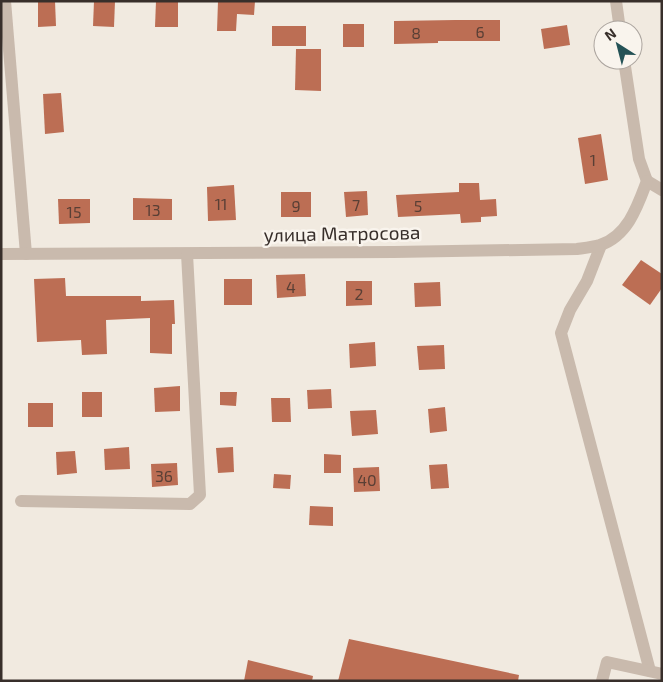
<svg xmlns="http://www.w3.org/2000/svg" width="663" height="682" viewBox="0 0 663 682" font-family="'Exo 2',sans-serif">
<rect width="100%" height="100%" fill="#f1eae0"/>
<!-- building -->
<g fill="#bc6e54">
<polygon points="38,1 55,1 56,26 38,27"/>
<polygon points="94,1 115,1 114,27 93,26"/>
<polygon points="156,1 178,1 178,27 155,27"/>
<polygon points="218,1 255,1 254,15 237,14 236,31 217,31"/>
<polygon points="455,20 500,20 500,41 438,41 438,43 394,44 394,21"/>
<rect x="343" y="24" width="21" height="23"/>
<polygon points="567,25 570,45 544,49 541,29"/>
<rect x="272" y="26" width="34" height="20"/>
<polygon points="296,49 321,49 321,91 295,90"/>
<polygon points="61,93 64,132 45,134 43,94"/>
<polygon points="601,134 608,180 585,184 578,138"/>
<polygon points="459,183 479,183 480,200 496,199 497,216 481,217 481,222 461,223 460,214 398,217 396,195 459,192"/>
<polygon points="234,185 236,220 208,221 207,187"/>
<polygon points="367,191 368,215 346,217 344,192"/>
<rect x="281" y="192" width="30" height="25"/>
<polygon points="133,198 172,199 172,220 133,220"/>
<polygon points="58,199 90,199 90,223 59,224"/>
<polygon points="641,260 662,274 662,288 650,305 622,285"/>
<polygon points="305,274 306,296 277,298 276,275"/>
<polygon points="65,278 66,296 141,296 141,301 174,300 175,324 172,324 172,354 150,353 150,318 106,320 107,354 82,355 81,340 37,342 34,279"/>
<rect x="224" y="279" width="28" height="26"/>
<polygon points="346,281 372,281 372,305 346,306"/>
<polygon points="440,282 441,306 415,307 414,283"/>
<polygon points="375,342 376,366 350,368 349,344"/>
<polygon points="444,345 445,369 419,370 417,346"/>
<polygon points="180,386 180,411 155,412 154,388"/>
<polygon points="331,389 332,408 308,409 307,390"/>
<rect x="82" y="392" width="20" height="25"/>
<polygon points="220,392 237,392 236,406 220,405"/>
<polygon points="271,398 290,398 291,422 272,422"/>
<rect x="28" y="403" width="25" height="24"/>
<polygon points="445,407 447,431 430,433 428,409"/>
<polygon points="376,410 378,434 352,436 350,411"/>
<polygon points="129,447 130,469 105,470 104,449"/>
<polygon points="233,447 234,472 218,473 216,448"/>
<polygon points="75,451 77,473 57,475 56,452"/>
<polygon points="324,454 341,455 341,473 324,473"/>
<polygon points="177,463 178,485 152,487 151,464"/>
<polygon points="447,464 449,488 431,489 429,465"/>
<polygon points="379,467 380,491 354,492 353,468"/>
<polygon points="274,474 291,475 290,489 273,488"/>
<polygon points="310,506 333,507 333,526 309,525"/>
<polygon points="349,639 519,675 518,681 338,681"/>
<polygon points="248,660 313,676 312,681 244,681"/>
</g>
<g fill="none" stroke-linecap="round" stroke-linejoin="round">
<!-- minor -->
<g stroke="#c9baad" stroke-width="12">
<polyline points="5,1 26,254"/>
<polyline points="616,1 620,30"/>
<polyline points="624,60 639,159 647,181"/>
<polyline points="647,181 662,190"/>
<polyline points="601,245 587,281 570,310 561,333 650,671"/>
<path d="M1,254l393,-2 183,-3c7,-1 16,-2 23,-4 28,-9 38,-40 47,-64"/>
<polyline points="21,501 190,504 200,495 187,254"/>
<polyline points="602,681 607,662 662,674"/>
</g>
</g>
<g text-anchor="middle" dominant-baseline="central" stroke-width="5" stroke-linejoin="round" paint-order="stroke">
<!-- number labels -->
<g font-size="16" fill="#593f35">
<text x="480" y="31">6</text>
<text x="416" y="32">8</text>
<text x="593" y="159">1</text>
<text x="221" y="203">11</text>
<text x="356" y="204">7</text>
<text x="296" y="205">9</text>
<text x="418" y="205">5</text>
<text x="153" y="209">13</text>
<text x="74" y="211">15</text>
<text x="291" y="286">4</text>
<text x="359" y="293">2</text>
<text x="164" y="475">36</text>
<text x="367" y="479">40</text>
</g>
<!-- street labels -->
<g font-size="19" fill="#382f2b" stroke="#f9f4ed">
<text transform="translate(342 233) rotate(-1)">улица Матросова</text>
</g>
</g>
<!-- border -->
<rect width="663" height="682" fill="none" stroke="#382f2b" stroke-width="5"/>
<!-- north arrow -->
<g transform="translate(618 45) rotate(324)"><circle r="24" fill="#f9f4ed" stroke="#aca59f"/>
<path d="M0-4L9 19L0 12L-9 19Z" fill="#245256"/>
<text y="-8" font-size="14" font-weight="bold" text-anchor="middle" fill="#382f2b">N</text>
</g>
</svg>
